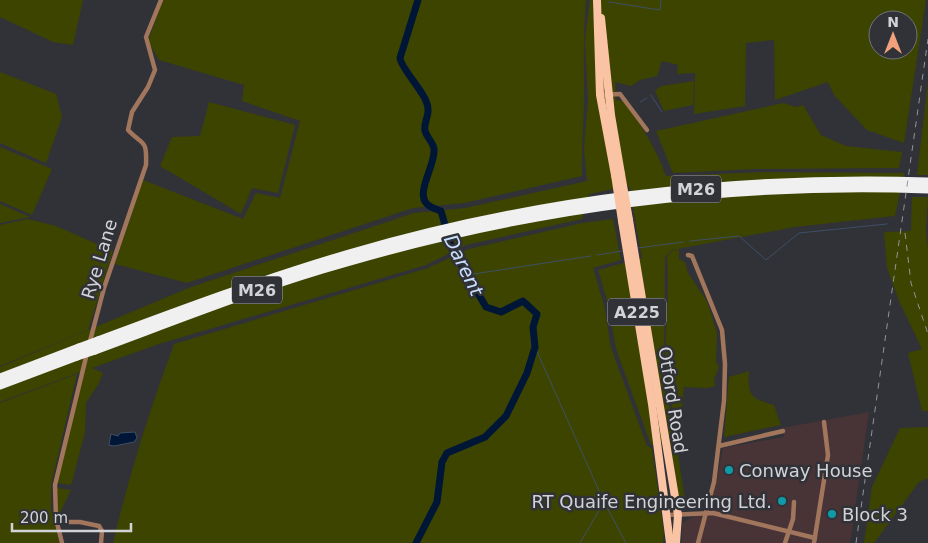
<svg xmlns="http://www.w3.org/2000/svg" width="928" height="543" viewBox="0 0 928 543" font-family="'DejaVu Sans',sans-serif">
<rect width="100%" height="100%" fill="#303238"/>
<!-- commercial -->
<polygon fill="#483436" points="869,412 850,543 682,543 682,523 711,507 723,448 784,437 782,428"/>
<!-- green -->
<g fill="#3d4400" fill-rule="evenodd">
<polygon points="0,0 83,0 73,45 53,42 0,17"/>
<path d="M163,0h423c-3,32 -2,63 -2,96 0,27 -3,53 -2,80l-118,27 -51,5 -226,75 -72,-19 28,-84 100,39 13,-26 24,5 20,-77 -58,-20 2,-16 -85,-25 -11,-19z"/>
<path d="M590,0h336l-22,143 -37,-13 -33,-35 -6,-13 -53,18 -1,-60 -28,3 -1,63 -51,8 1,-41 -18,1 1,-9 -16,-4 -5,15 -17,4 -9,6 -16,-4 1,18 8,1c17,24 32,47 42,75l98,-4 140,1 -9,43 -100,11 -123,23 -7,7 -1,129 8,29 13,85 -6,2 -9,-61 -19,4 -35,-96 -8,-46 -10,-33 44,-12 -13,-72 -40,8 -7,25 -116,26 -40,20 -267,79 -67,24 11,5 -4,10 -13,20 -1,29 -13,50 -2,3 -13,-2 26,-112 -83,31v-35l191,-80 223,-74 51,-5 122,-27 -3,-32 4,-49 -3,-61zM878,20h30v30h-30z"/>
<polygon points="0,72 56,94 62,117 46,163 0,143"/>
<polygon points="694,81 693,105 664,111 655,91 661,86"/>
<polygon points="928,82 928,175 917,175"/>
<polygon points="209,102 295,125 278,193 252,188 241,214 160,166 172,137 200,136"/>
<polygon points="783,103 796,107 803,105 821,135 846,146 902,152 899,168 756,169 673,173 656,131"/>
<polygon points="0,147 52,169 32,215 0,201"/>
<polygon points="912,197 928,197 926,231 928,249 928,411 922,411 908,353 922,349 899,301 887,268 884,232 911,231"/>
<polygon points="0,204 30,217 0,223"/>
<polygon points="28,219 56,226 113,251 88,330 0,366 0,225"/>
<path d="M613,219l8,41 -28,8 11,37 7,43 36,98 5,2 12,85 -1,10h-550c16,-68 37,-134 61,-199l254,-76 41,-19 113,-26z"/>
<path d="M679,249v10l6,3 3,11 19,28 10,32 -1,29 3,5 -5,12 1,7 -7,2 -24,-1 -2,21 -3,5 -5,-1c-17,-44 -2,-106 -7,-155l5,-6z"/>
<path d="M749,371c-2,25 2,27 25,34l7,20 -57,12 5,-60z"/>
<polygon points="77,374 51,485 51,509 59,543 0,543 0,403"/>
<polygon points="928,427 928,478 919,482 874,543 864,543 872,487 900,428"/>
<polygon points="57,488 71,490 58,517"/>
</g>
<!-- water -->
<polygon fill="#001636" stroke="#3f4f66" points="135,432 137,438 134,442 114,446 109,445 111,434 118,436 120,433"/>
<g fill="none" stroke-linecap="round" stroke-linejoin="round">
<!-- stream -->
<g stroke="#3f4f66" stroke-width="1">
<polyline points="609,2 660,10 661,0"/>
<polyline points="651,95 662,112"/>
<polyline points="640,102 647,98"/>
<polyline points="690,241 739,236 766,260 799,233 887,224"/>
<polyline points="638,248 683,242"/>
<polyline points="597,255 622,251"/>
<polyline points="467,275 591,256"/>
<polyline points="535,347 604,502 580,543"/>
<polyline points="604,502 626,543"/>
</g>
<!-- river -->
<path stroke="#001636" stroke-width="7" d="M416,543l21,-41 5,-40 5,-9 38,-16 21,-21 21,-43 8,-26 -2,-20 4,-13 -14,-13 -22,11 -15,-5 -34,-58 -11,-38c-5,-2 -10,-3 -14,-7 -12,-11 9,-40 7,-55 -1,-7 -7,-11 -9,-18 -2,-10 7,-17 1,-30 -5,-13 -25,-33 -26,-43l18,-58"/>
<!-- street -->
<g stroke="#a2765c" stroke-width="4.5">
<polyline points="600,95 620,94 647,130"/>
<polyline points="688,255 692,256 722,330 725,364 724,401 714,482 698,543"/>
<path d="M89,345l15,-57 42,-123c1,-27 -3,-19 -18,-35l4,-18 16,-25 7,-17 -9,-33 15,-37"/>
<polyline points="719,446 783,431"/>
<polyline points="668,515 713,513 815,538"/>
<polyline points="57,522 80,522 99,526 102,531 101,543"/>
<polyline points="62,543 56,519 55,485 87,353"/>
<polyline points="785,543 793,519 794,502"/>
<polyline points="814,543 828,455 824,422"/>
</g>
<!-- primary -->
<g stroke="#fac3a3" stroke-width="8">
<polyline points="597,0 600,95 615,175"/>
<polyline points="601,18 611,115 621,174"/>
<polyline points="629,220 678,515 676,543"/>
<polyline points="622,221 652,404 670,543"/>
</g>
<!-- highway -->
<g stroke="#f0f0f0" stroke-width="9">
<path d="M98,341c83,-31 166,-62 251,-87 188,-55 384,-78 579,-72"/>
<path d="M95,350c84,-31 166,-64 252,-88 188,-55 385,-80 581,-73"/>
<polyline points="0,378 79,348"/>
<polyline points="0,385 77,356"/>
</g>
<!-- rail -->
<g stroke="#939499" stroke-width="1" stroke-dasharray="6 6" stroke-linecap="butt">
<polyline points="905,233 911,283 928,334"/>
<polyline points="856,543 928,39"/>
</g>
<!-- primary-bridge -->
<g stroke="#fac3a3" stroke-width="8">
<polyline points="621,174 629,220"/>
<polyline points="615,175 622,221"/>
</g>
<!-- highway-bridge -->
<g stroke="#f0f0f0" stroke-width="9">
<polyline points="79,348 98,341"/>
<polyline points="77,356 95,350"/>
</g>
</g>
<!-- markers -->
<g fill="#0f9aa8" stroke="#303238" stroke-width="2">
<circle cx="729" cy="470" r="5"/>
<circle cx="782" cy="501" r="5"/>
<circle cx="832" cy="514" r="5"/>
</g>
<g text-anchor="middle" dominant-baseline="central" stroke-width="5" stroke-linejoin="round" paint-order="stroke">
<!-- shield labels -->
<g fill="#303238" stroke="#a1a3a7" stroke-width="1">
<rect x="671" y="175.5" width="50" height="27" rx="4"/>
<rect x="232" y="276.5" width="50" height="27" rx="4"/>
<rect x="608" y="298.5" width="58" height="27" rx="4"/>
</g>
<g font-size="16" font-weight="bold" fill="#d2d3d7">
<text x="696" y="189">M26</text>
<text x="257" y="290">M26</text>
<text x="637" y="312">A225</text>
</g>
<!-- street labels -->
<g font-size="18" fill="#d2d3d7" stroke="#303238">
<text transform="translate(99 259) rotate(-73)">Rye Lane</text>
<text transform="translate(673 400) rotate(81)">Otford Road</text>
</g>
<!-- poi labels -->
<g font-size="18" fill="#d2d3d7" stroke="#303238" text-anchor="start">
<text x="739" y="470">Conway House</text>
<text x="772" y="501" text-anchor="end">RT Quaife Engineering Ltd.</text>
<text x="842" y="514">Block 3</text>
</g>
<!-- water labels -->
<g font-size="19" font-style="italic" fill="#cae2ff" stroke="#303238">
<text transform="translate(464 265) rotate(64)">Darent</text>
</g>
</g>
<!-- north arrow -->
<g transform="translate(893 35)"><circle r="24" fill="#303238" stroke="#717278"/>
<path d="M0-4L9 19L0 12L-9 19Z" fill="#f1a17b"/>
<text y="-8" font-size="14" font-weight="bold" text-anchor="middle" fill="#d2d3d7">N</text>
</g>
<!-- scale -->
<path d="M12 523v8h119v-8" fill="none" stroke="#d2d3d7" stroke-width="2.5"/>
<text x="20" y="523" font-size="15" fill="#d2d3d7" stroke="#303238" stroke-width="4" paint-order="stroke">200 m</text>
</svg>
